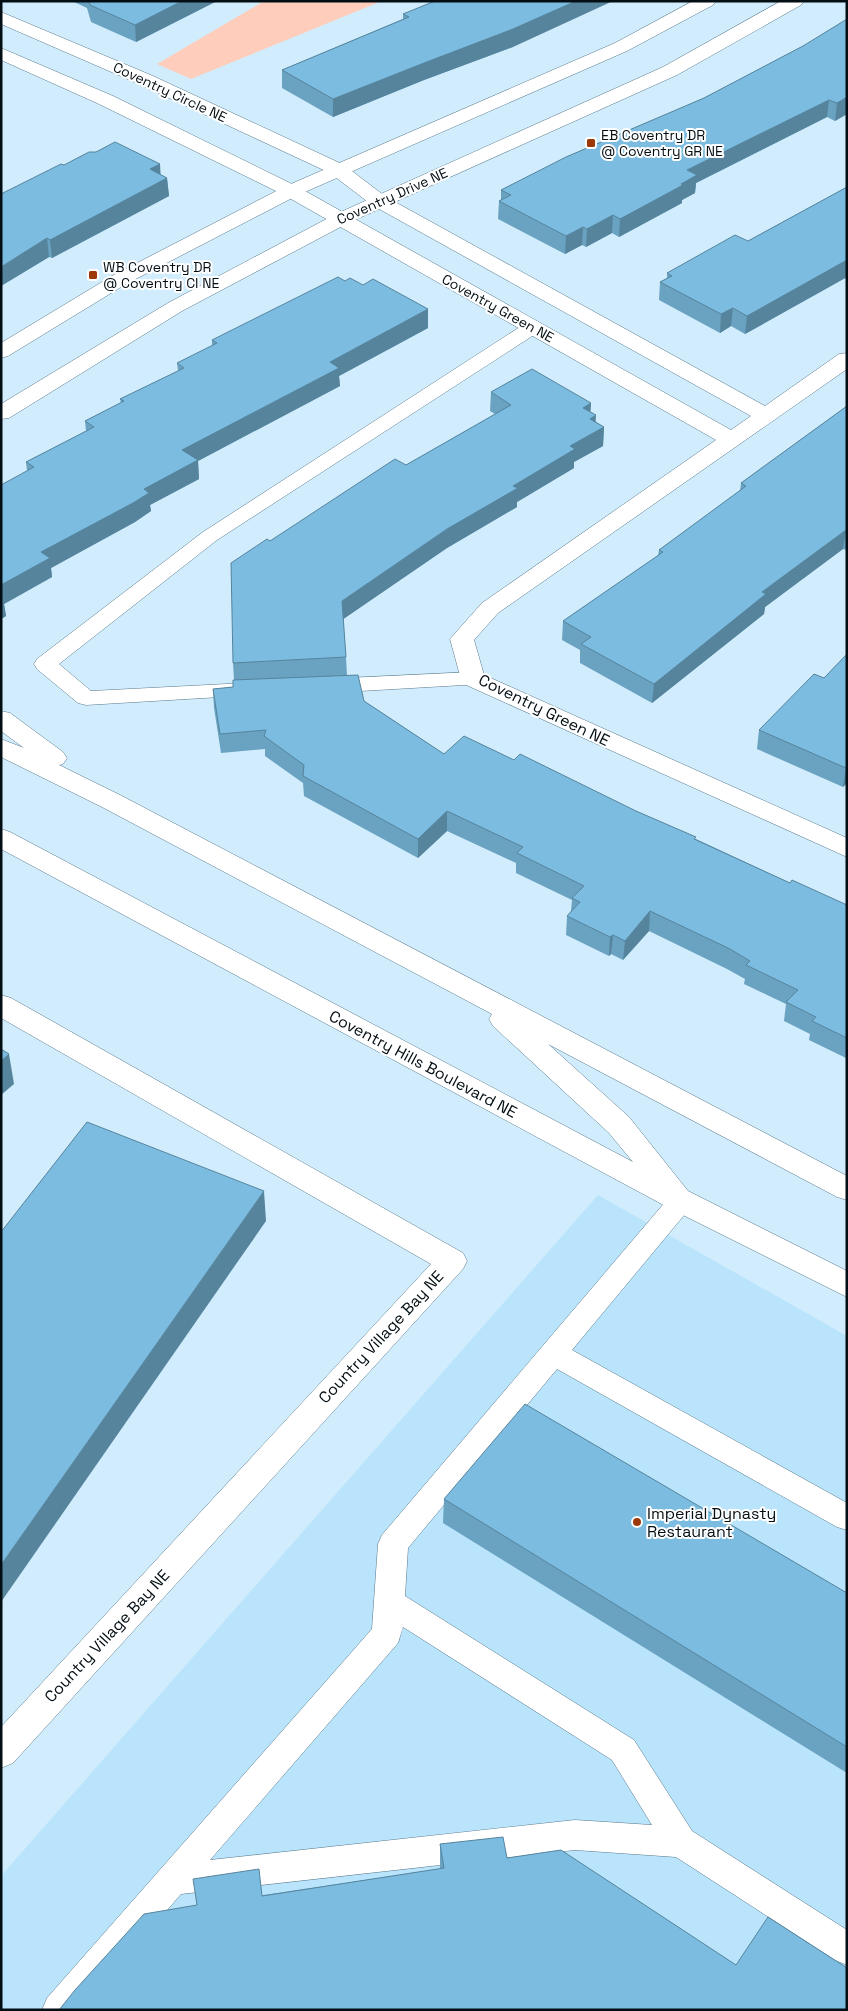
<svg xmlns="http://www.w3.org/2000/svg" width="848" height="2011" viewBox="0 0 848 2011" font-family="'Space Grotesk',sans-serif">
<rect width="100%" height="100%" fill="#d1edfd"/>
<!-- built -->
<polygon fill="#b9e4fc" points="598,1195 847,1336 847,2010 1,2010 1,1876"/>
<!-- green -->
<polygon fill="#fecdbc" points="264,1 382,1 191,79 157,64"/>
<g fill="none" stroke-linecap="round" stroke-linejoin="round">
<defs>
<g id="lane">
<polygon points="533,321 540,323 543,327 540,331 217,540 59,664 91,691 246,683 254,685 257,690 254,695 86,705 78,703 37,669 34,664 37,659 203,532 526,323"/>
<polygon points="473,672 481,674 484,679 481,684 326,693 318,691 315,686 318,681 326,679"/>
<path d="M681,1191l9,3 4,7 -4,7 -118,142 275,153v27l-10,-3 -280,-158 -149,179 -3,48 229,144 58,91 155,99v35l-12,-5 -159,-103 -101,-7 -394,44 -100,116h-39l5,-12 325,-369 6,-85 4,-9 290,-341zM403,1627l209,133 40,65 -77,-5 -365,40 188,-217z"/>
</g>
<g id="street">
<polygon points="1,12 153,76 344,165 386,197 765,406 839,354 847,353 847,369 498,613 474,640 484,675 847,838 847,857 464,684 461,679 450,639 482,603 716,440 284,195 99,104 1,60 1,48 113,96 298,187 731,430 751,416 372,205 330,173 139,84 1,24"/>
<polygon points="1,995 11,998 463,1253 467,1261 463,1269 13,1763 1,1768 1,1727 431,1264 1,1018"/>
</g>
<g id="secondary">
<polygon points="693,1 716,1 713,5 627,51 298,195 126,284 8,356 1,358 1,343 112,276 284,187 615,43"/>
<polygon points="781,1 804,1 801,5 677,75 348,223 182,311 9,418 1,419 1,404 168,303 334,215 663,67"/>
<polygon points="1,711 10,713 63,752 67,758 63,764 59,765 120,795 847,1176 847,1200 837,1197 548,1044 629,1117 688,1191 847,1271 847,1297 671,1209 1,849 1,829 10,832 633,1162 609,1133 493,1026 489,1019 492,1014 102,807 1,757 1,739 24,748 1,731"/>
</g>
</defs>
<!-- lane casing -->
<use href="#lane" stroke="#59798a" stroke-width="1"/>
<!-- street casing -->
<use href="#street" stroke="#59798a" stroke-width="1"/>
<!-- secondary casing -->
<use href="#secondary" stroke="#59798a" stroke-width="1"/>
<!-- lane -->
<use href="#lane" fill="#fff" fill-rule="evenodd"/>
<!-- street -->
<use href="#street" fill="#fff" fill-rule="evenodd"/>
<!-- secondary -->
<use href="#secondary" fill="#fff" fill-rule="evenodd"/>
</g>
<!-- wall -->
<g fill="#6aa2c1">
<polygon points="72,1 217,1 136,42 91,22 87,8"/>
<polygon points="403,14 513,47 424,80 333,117 282,88 282,70 403,19"/>
<polygon points="803,46 847,114 835,121 827,117 696,183 695,193 682,200 682,203 619,237 612,233 586,247 582,245 565,254 498,219 499,201 501,200 501,190 704,98"/>
<polygon points="160,164 160,175 167,178 169,196 52,258 49,257 1,286 64,165"/>
<polygon points="847,187 847,277 745,334 731,326 720,333 659,300 660,282 667,278 667,273 748,241"/>
<polygon points="428,328 339,376 340,386 198,461 199,479 150,505 151,511 135,522 51,568 52,577 4,604 6,616 1,619 27,471 26,462 86,431 85,421 121,403 120,399 178,371 177,363 212,346 212,340"/>
<polygon points="491,392 591,403 590,412 596,422 604,427 603,446 574,462 574,468 517,502 517,507 447,548 343,619 346,657 347,675 364,701 444,754 514,760 636,811 790,883 847,905 847,1057 846,1058 809,1040 810,1034 784,1021 786,1004 744,984 745,979 727,969 649,931 623,960 611,954 609,956 566,935 567,916 571,911 572,900 516,873 516,863 447,831 418,858 304,796 303,783 265,756 265,749 221,753 214,708 213,689 233,687 234,680 233,663 270,541 406,465 495,414 490,411"/>
<polygon points="847,406 847,550 843,549 765,607 764,614 652,703 580,663 580,650 562,640 563,621 658,556 659,550 740,491 741,483"/>
<polygon points="847,654 847,783 843,787 757,749 759,730 824,678"/>
<polygon points="444,1499 847,1593 847,1773 443,1523"/>
<polygon points="440,1844 507,1858 736,1965 847,2010 197,1905 440,1869"/>
</g>
<!-- shaded-wall -->
<g fill="#56849d">
<polygon points="182,1 217,1 136,42 135,25"/>
<polygon points="576,1 613,1 513,47 424,80 333,117 333,99"/>
<polygon points="847,97 847,114 835,121 837,103"/>
<polygon points="829,100 827,117 696,183 695,193 682,200 682,203 619,237 620,219 687,170"/>
<polygon points="160,164 161,181 167,178 169,196 52,258 50,240 150,169"/>
<polygon points="613,215 612,233 586,247 587,229"/>
<polygon points="583,227 582,245 565,254 566,236"/>
<polygon points="47,238 49,257 1,286 1,267"/>
<polygon points="847,260 847,277 745,334 747,316"/>
<polygon points="733,308 731,326 720,333 721,314"/>
<polygon points="428,309 428,328 339,376 340,386 198,461 199,479 150,505 151,511 135,522 51,568 52,577 4,604 6,616 1,619 1,585 41,552 144,489 182,450 330,362"/>
<polygon points="591,403 590,419 596,415 595,432 604,427 603,446 574,462 574,468 517,502 517,507 447,548 342,620 342,601 570,446 583,408"/>
<polygon points="846,530 843,549 765,607 764,614 652,703 654,684 762,592"/>
<polygon points="847,767 847,783 843,787 846,768"/>
<polygon points="447,811 447,831 418,858 418,839"/>
<polygon points="650,911 649,931 623,960 625,941"/>
<polygon points="613,935 611,954 609,956 610,937"/>
<polygon points="9,1054 14,1084 1,1095 1,1061"/>
<polygon points="264,1191 266,1221 1,1602 1,1565"/>
</g>
<!-- building -->
<g fill="#7bbce0" stroke="#56849d">
<polygon points="89,1 182,1 135,25 90,5"/>
<polygon points="435,1 576,1 513,29 424,63 333,99 282,70 409,17 403,14"/>
<polygon points="847,19 847,97 837,103 829,100 687,170 697,175 681,184 683,185 620,219 613,215 587,229 583,227 566,236 499,201 511,195 501,190 566,157 704,98 803,46"/>
<polygon points="115,142 160,164 150,169 167,178 50,240 47,238 1,267 1,194 61,164 64,165 89,152 96,152"/>
<polygon points="847,187 847,260 747,316 733,308 721,314 660,282 672,276 667,273 735,235 748,241"/>
<polygon points="338,277 345,281 350,278 363,285 373,279 428,309 330,362 339,368 182,450 198,460 144,489 149,493 133,503 41,552 50,558 1,585 1,485 34,467 26,462 94,427 85,421 124,401 120,399 184,368 177,363 217,343 212,340"/>
<polygon points="532,369 591,403 583,408 596,415 590,419 604,427 570,446 575,449 513,486 518,488 447,529 342,601 346,657 233,663 231,563 267,539 270,541 395,459 406,465 511,405 491,392"/>
<polygon points="847,406 847,530 846,530 762,592 766,594 654,684 581,644 591,637 563,621 663,552 659,550 746,486 741,483"/>
<polygon points="847,654 847,767 846,768 759,730 814,674 824,678"/>
<polygon points="358,675 364,701 444,754 464,736 514,760 520,754 636,811 696,837 694,839 790,883 792,880 847,905 847,1038 812,1021 816,1017 786,1002 798,990 746,965 750,961 730,949 650,911 625,941 613,935 610,937 567,916 580,902 572,898 584,886 517,853 523,847 447,811 418,839 303,776 304,765 264,736 266,730 220,734 213,689 233,687 233,680"/>
<polygon points="1,1049 9,1054 1,1061"/>
<polygon points="87,1122 264,1191 1,1565 1,1232"/>
<polygon points="525,1404 847,1593 847,1747 444,1499"/>
<polygon points="503,1837 507,1858 561,1850 736,1965 768,1917 847,1968 847,2010 59,2010 75,1990 144,1914 197,1905 193,1879 259,1869 262,1896 444,1868 440,1844"/>
</g>
<!-- markers -->
<g fill="#9d3809" stroke="#fff" stroke-width="2">
<rect x="586" y="138" width="10" height="10" rx="2.5"/>
<rect x="88" y="270" width="10" height="10" rx="2.5"/>
<circle cx="637" cy="1522" r="5"/>
</g>
<g text-anchor="middle" dominant-baseline="central" stroke-width="4" stroke-linejoin="round" paint-order="stroke">
<!-- far-street labels -->
<g font-size="14" fill="#030e14" stroke="#fff">
<text transform="translate(170 92) rotate(25)">Coventry Circle NE</text>
<text transform="translate(392 196) rotate(-24)">Coventry Drive NE</text>
<text transform="translate(498 308) rotate(29)">Coventry Green NE</text>
</g>
<!-- far-poi labels -->
<g font-size="14" fill="#030e14" stroke="#fff" text-anchor="start">
<text x="601" y="135">EB Coventry DR<tspan x="601" dy="16">@ Coventry GR NE</tspan></text>
<text x="103" y="267">WB Coventry DR<tspan x="103" dy="16">@ Coventry CI NE</tspan></text>
</g>
<!-- street labels -->
<g font-size="16" fill="#030e14" stroke="#fff">
<text transform="translate(544 710) rotate(26)">Coventry Green NE</text>
<text transform="translate(423 1064) rotate(28)">Coventry Hills Boulevard NE</text>
<text transform="translate(381 1337) rotate(-47)">Country Village Bay NE</text>
<text transform="translate(107 1636) rotate(-47)">Country Village Bay NE</text>
</g>
<!-- poi labels -->
<g font-size="16" fill="#030e14" stroke="#fff" text-anchor="start">
<text x="647" y="1513">Imperial Dynasty<tspan x="647" dy="18">Restaurant</tspan></text>
</g>
</g>
<!-- border -->
<rect width="848" height="2011" fill="none" stroke="#030e14" stroke-width="5"/>
</svg>
